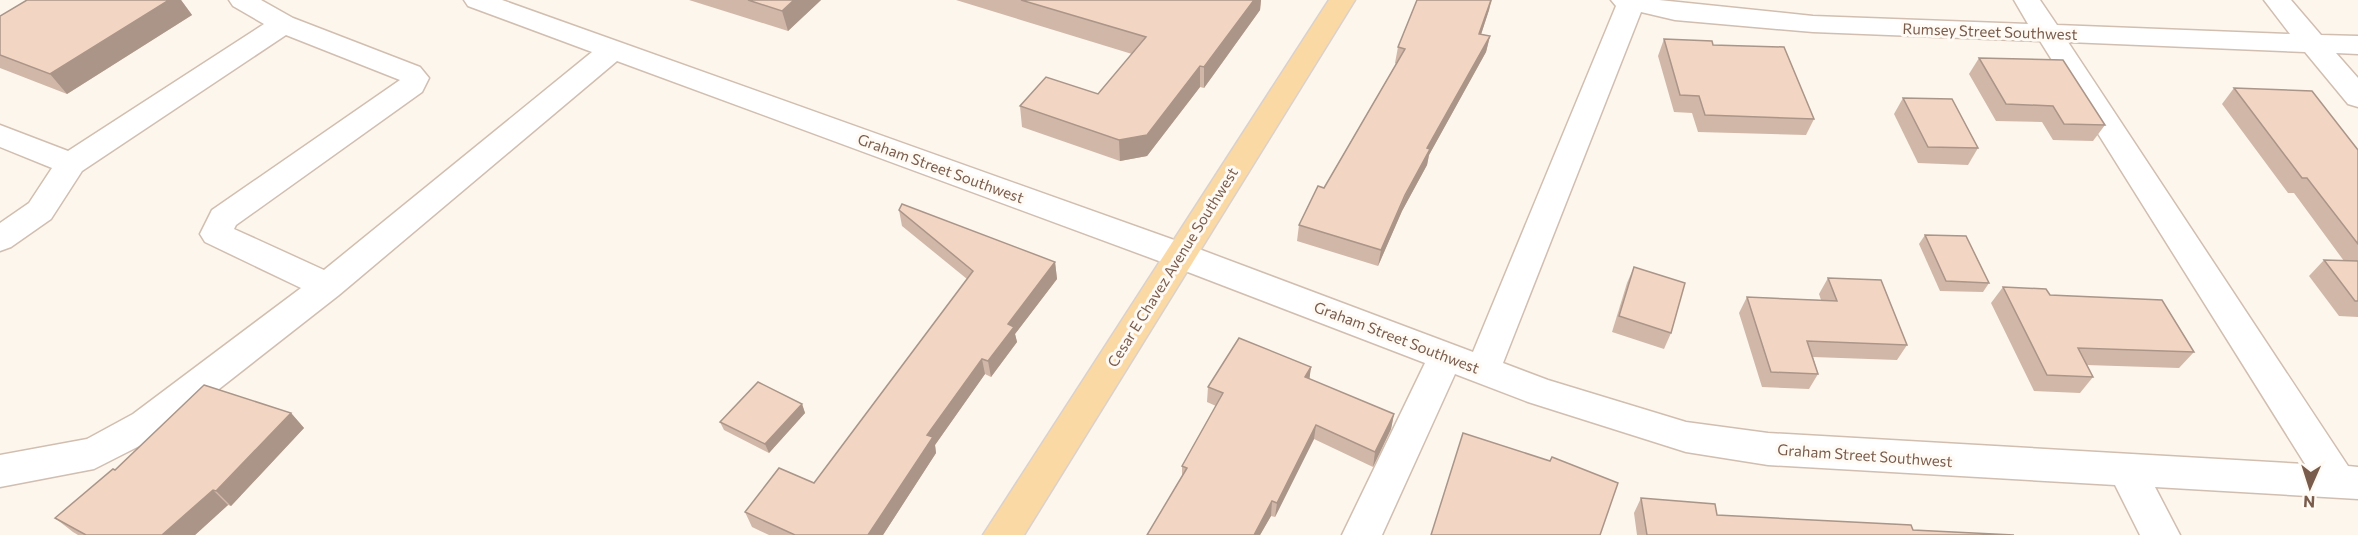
<svg xmlns="http://www.w3.org/2000/svg" width="2358" height="535" viewBox="0 0 2358 535" font-family="Commissioner,sans-serif">
<rect width="100%" height="100%" fill="#fdf6ec"/>
<g fill="none" stroke-linecap="round" stroke-linejoin="round">
<defs>
<path id="minor" d="M229,0h32l32,18 127,49 9,11 -7,14 -186,133 -2,4 90,41 268,-218 -124,-46 -4,-6h38l689,246 282,106 143,-346 -5,-6h48l154,16 215,8 -14,-24h26l17,25 233,9 -26,-34h27l30,35 37,1v18l-22,-1 22,25v29l-10,-3 -43,-52 -237,-10 280,424 10,1v32l-203,-12 25,48h-40l-25,-50 -347,-20 -82,-13 -158,-50 -73,-28 -73,161h-40l83,-172 -258,-99 -550,-203 -278,234 -180,141 -65,33 -94,18v-32l87,-16 46,-25 168,-126 -96,-46 -5,-8 12,-24 188,-130 -114,-45 -204,136 -31,48 -40,28 -11,4v-28l29,-20 23,-35 -52,-21v-22l68,26 196,-127 -31,-18zM1641,12l34,8 138,12 227,9 265,423 -537,-31 -82,-11 -138,-42 -45,-17z"/>
<polygon id="major" points="1329,0 1355,0 1024,535 983,535"/>
</defs>
<!-- minor casing -->
<use href="#minor" stroke="#d1beb0" stroke-width="3"/>
<!-- major casing -->
<use href="#major" stroke="#dad1cd" stroke-width="3"/>
<!-- minor -->
<use href="#minor" fill="#fff" fill-rule="evenodd"/>
<!-- major -->
<use href="#major" fill="#fbd9a5" fill-rule="evenodd"/>
</g>
<!-- wall -->
<g fill="#d1b7a8">
<polygon points="27,0 181,0 192,15 67,94 0,68 0,16"/>
<polygon points="689,0 821,0 788,31"/>
<polygon points="956,0 1261,0 1260,10 1204,88 1200,87 1147,156 1120,161 1022,127 1020,106 1098,94 1132,54"/>
<polygon points="1417,0 1492,0 1489,10 1481,34 1490,36 1486,52 1429,155 1427,165 1402,211 1378,266 1297,241 1299,225 1324,188 1396,64 1395,63 1398,47"/>
<polygon points="1664,39 1713,45 1814,119 1806,135 1698,132 1692,113 1674,112 1658,56"/>
<polygon points="1979,58 2105,125 2093,141 2053,140 2042,122 1996,121 1969,74"/>
<polygon points="2234,88 2358,150 2358,317 2339,316 2309,276 2324,260 2344,261 2294,193 2288,193 2222,104"/>
<polygon points="1903,98 1978,148 1968,165 1918,163 1894,114"/>
<polygon points="899,210 1055,262 1057,279 1015,334 1017,342 991,377 985,374 935,445 936,453 883,535 769,535 752,527 745,512 814,483 967,279 902,226"/>
<polygon points="1925,235 1989,283 1983,292 1940,291 1919,244"/>
<polygon points="1634,267 1671,333 1664,349 1612,332 1627,283"/>
<polygon points="1828,278 1907,345 1897,360 1813,357 1818,374 1809,389 1762,387 1739,313 1747,297 1821,300 1819,294"/>
<polygon points="2003,287 2050,295 2194,352 2179,368 2086,365 2093,377 2080,393 2034,391 1991,303"/>
<polygon points="1311,367 1309,379 1394,414 1391,429 1373,467 1314,439 1275,517 1271,516 1260,535 1147,535 1182,477 1182,466 1216,406 1207,402 1208,387"/>
<polygon points="802,404 805,413 769,453 724,430 720,422"/>
<polygon points="291,413 304,428 231,506 228,505 195,535 78,535 73,532 55,518 115,470"/>
<polygon points="1641,498 1717,515 1913,530 2014,535 1637,535 1634,513"/>
</g>
<!-- shaded-wall -->
<g fill="#aa9588">
<polygon points="169,0 181,0 192,15 67,94 50,74"/>
<polygon points="794,0 821,0 788,31 782,11"/>
<polygon points="1254,0 1261,0 1260,10 1204,88 1204,67"/>
<polygon points="1491,0 1489,10 1476,50 1479,34"/>
<polygon points="1490,36 1486,52 1429,155 1427,165 1402,211 1378,266 1381,250 1427,148"/>
<polygon points="1200,66 1200,87 1147,156 1120,161 1119,140"/>
<polygon points="1055,262 1057,279 1015,334 1017,342 991,377 988,361 1008,324"/>
<polygon points="982,359 985,374 935,445 936,453 883,535 868,535 927,435"/>
<polygon points="1311,367 1309,382 1305,377"/>
<polygon points="802,404 805,413 769,453 765,444"/>
<polygon points="291,413 304,428 231,506 216,491"/>
<polygon points="1394,414 1391,429 1373,467 1375,452"/>
<polygon points="1316,425 1314,439 1275,517 1277,503"/>
<polygon points="213,490 228,505 195,535 162,535"/>
<polygon points="1272,501 1271,516 1260,535 1254,535"/>
</g>
<!-- building -->
<g fill="#f3d5c3" stroke="#aa9588" stroke-width="1.5">
<polygon points="27,0 169,0 50,74 0,55 0,16"/>
<polygon points="748,0 794,0 782,11"/>
<polygon points="1021,0 1254,0 1204,67 1200,66 1147,135 1119,140 1020,106 1046,77 1098,94 1146,37"/>
<polygon points="1417,0 1491,0 1479,34 1490,36 1427,148 1430,149 1405,195 1381,250 1299,225 1318,186 1324,188 1405,49 1398,47"/>
<polygon points="1664,39 1712,41 1713,45 1784,47 1814,119 1705,115 1699,96 1680,95"/>
<polygon points="1979,58 2063,60 2105,125 2064,124 2053,106 2006,104"/>
<polygon points="2234,88 2312,91 2358,150 2358,244 2307,178 2302,178"/>
<polygon points="1903,98 1952,99 1978,148 1928,147"/>
<polygon points="902,204 1055,262 1008,324 1014,327 988,361 982,359 927,435 933,437 868,535 795,535 745,512 779,468 814,483 973,271 899,210"/>
<polygon points="1925,235 1966,236 1989,283 1946,281"/>
<polygon points="2324,260 2358,261 2358,301 2355,301"/>
<polygon points="1634,267 1685,283 1671,333 1619,316"/>
<polygon points="1828,278 1881,280 1907,345 1807,341 1818,374 1771,372 1747,297 1837,301"/>
<polygon points="2003,287 2046,289 2050,295 2162,300 2194,352 2078,348 2093,377 2047,375"/>
<polygon points="1239,338 1311,367 1305,377 1394,414 1375,452 1316,425 1277,503 1272,501 1254,535 1147,535 1187,468 1182,466 1223,393 1208,387"/>
<polygon points="758,382 802,404 765,444 720,422"/>
<polygon points="204,385 291,413 216,491 213,490 162,535 86,535 55,518 113,469 115,470"/>
<polygon points="1463,433 1550,461 1552,457 1618,483 1600,535 1431,535"/>
<polygon points="1641,498 1715,504 1717,515 1911,525 1913,530 2014,535 1647,535"/>
</g>
<g text-anchor="middle" dominant-baseline="central" stroke-width="6" stroke-linejoin="round" paint-order="stroke">
<!-- street labels -->
<g font-size="15" fill="#7a5c4d" stroke="#fffaf3">
<text transform="translate(1990 31) rotate(2)">Rumsey Street Southwest</text>
<text transform="translate(941 168) rotate(20)">Graham Street Southwest</text>
<text transform="translate(1172 267) rotate(-58)">Cesar E Chavez Avenue Southwest</text>
<text transform="translate(1397 337) rotate(21)">Graham Street Southwest</text>
<text transform="translate(1865 455) rotate(4)">Graham Street Southwest</text>
</g>
</g>
<!-- north arrow -->
<g transform="translate(2310 487) rotate(183)" stroke="#fffaf3" stroke-width="4.5" paint-order="stroke">
<path d="M0-4.5L10 22L0 15L-10 22Z" fill="#7a5c4d"/>
<text y="-9" font-size="16" font-weight="bold" text-anchor="middle" fill="#7a5c4d">N</text>
</g>
</svg>
